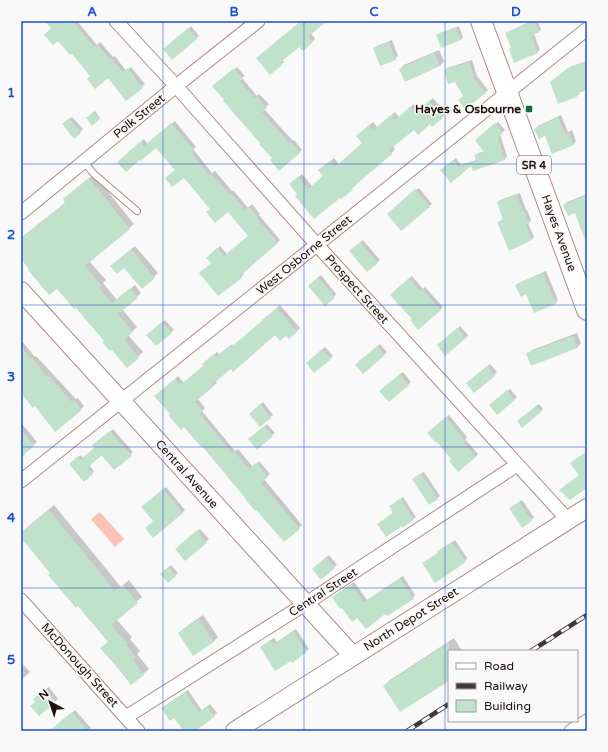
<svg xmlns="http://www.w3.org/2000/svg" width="608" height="752" viewBox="0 0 608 752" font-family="'Varela Round',sans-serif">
<rect width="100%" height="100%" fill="#f9f9f9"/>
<!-- green -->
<polygon fill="#fcc2b6" points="100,512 124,539 115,547 91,519"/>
<!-- shadow -->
<g fill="#0003">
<polygon points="46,21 77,21 97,45 100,42 113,57 115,56 126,71 131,67 145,84 126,100 109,77 91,76"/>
<polygon points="302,21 325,21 311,33 315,39 313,41 303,50 299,45 282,60 284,62 270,74"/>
<polygon points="534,21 537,21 541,29 539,32 534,34 540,50 537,52 510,49 512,47 506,34 507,32 507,33"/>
<polygon points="191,26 199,36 172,59 167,47"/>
<polygon points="459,26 463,37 461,40 437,36 440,33"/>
<polygon points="392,40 398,56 395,59 374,49 377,46"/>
<polygon points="439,50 444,61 440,66 400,69 404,65"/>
<polygon points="587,59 587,89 579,92 579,94 577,96 554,80 572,66 584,62"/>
<polygon points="472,60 477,76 488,90 466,108 464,96 455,81 445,70 447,68"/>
<polygon points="237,67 245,76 242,78 257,96 259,94 269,104 264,109 293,141 294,140 302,150 279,169 273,158 216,84"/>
<polygon points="433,98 446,113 442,117 430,123 414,129 393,146 395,149 392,153 355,184 356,185 341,198 298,194 294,181 302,174 312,186 324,176 323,167 334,158 339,164 363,143 357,136 373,122 377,127 395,112 399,117 414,104 419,110"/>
<polygon points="95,111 100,118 92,124 87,118"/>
<polygon points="561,115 568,132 572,130 576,141 574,144 553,153 545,135 535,129 538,126"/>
<polygon points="72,117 83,129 80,132 66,122"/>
<polygon points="175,121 196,147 193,149 212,173 215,171 232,191 233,190 248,208 252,204 260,214 259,215 280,240 243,273 244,274 241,277 218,295 210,255 220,246 227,254 249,236 228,211 211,209 184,177 176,170 156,147 121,159 144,139 148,144"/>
<polygon points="498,122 505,130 500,134 507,156 505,159 474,170 472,164 451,182 444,168 456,158 461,165 476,160 475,156 478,153 485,151 479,138"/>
<polygon points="94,174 134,224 89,261 106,280 103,283 117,300 135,285 141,293 122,309 137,327 128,335 143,352 127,367 76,306 58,287 21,257 21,238 66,202 68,195"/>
<polygon points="419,188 432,204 401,230 391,212"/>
<polygon points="520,193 526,210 527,210 531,220 528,223 534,237 532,239 510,249 499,222 503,219 498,202 500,200"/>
<polygon points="587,194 587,238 576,212 564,205 567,202"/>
<polygon points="363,240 380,260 367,271 353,249"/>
<polygon points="135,246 158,273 154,277 124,267 116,262"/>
<polygon points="546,271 558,300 555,303 517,285 519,283"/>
<polygon points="321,275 336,294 334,297 312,283"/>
<polygon points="412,276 423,289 425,287 443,307 440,310 413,319 393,292"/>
<polygon points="280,305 300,328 289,338 287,335 276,334 243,363 231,367 215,381 217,383 214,385 198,399 205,408 202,411 235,451 238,449 253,467 259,461 270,474 264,479 302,525 299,528 247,498 202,445 184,426 171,414 159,393 178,376 184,383 204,366 206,361 217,352 220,355 232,344 234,346"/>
<polygon points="165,320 174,330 171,332 150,333"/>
<polygon points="460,326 468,335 466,338 440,343"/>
<polygon points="577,333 581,343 577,348 528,354 532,350"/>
<polygon points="21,340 35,357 36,356 76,399 78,398 84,406 81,409 35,405 21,392"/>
<polygon points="380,344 387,352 363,373 358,362"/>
<polygon points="325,347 333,356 330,359 310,360"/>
<polygon points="490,364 497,372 494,375 470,381"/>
<polygon points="403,372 411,382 389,401 383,389"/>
<polygon points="510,389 517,397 497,413 493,403"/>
<polygon points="263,402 273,415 260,426 253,411"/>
<polygon points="539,404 543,409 540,412 521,419"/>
<polygon points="449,415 467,437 465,439 478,454 476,457 452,459 431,430"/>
<polygon points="22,424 37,442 24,453 25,454 21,458 21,425"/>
<polygon points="267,424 275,433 272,435 252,437"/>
<polygon points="113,429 133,452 115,469 103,454 89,465 94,471 92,474 73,461 81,455 83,458 96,448 96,443"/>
<polygon points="424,472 440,496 437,498 416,477"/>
<polygon points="166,487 185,510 182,513 154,521 145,505"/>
<polygon points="403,497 416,517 413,519 402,525 378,524 394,512 393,504"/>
<polygon points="522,500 534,517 531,520 513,506"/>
<polygon points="54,505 121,587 129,580 142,597 116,619 132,637 130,639 140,651 137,654 149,669 131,684 101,648 109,641 21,536 21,534 25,529"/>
<polygon points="200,529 209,539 185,559 179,546"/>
<polygon points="455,540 467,558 465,561 426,561 439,552 441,549"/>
<polygon points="329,555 337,565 334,567 316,566"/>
<polygon points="171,565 178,573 168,582 164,571"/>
<polygon points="403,576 415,595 413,598 386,612 357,617 342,607 336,595 354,582 367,600"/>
<polygon points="203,615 218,637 214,641 193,655 179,633 183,629"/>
<polygon points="296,629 309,649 292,661 264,645 274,638 277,642"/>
<polygon points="454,638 462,651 449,651 449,680 384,686 390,680"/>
<polygon points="22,663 30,672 21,680 21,664"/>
<polygon points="49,687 58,699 39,715 36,701 37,697"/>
<polygon points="188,690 202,711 210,704 217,713 194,731 185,731 165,706"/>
<polygon points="75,710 91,728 90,729 92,731 59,731 58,724"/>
</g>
<!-- building -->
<g fill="#c1e2ca">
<polygon points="45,21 73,21 94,47 97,44 110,59 111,58 123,72 128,68 143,88 126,101 108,78 95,89 87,79 90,76 72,54 70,55 58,41 53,45 44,35 51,28"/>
<polygon points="301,21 327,21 309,36 313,42 303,51 299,47 280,63 282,65 270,75 256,58"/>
<polygon points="531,21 534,21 539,32 531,36 538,53 514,63 509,49 511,48 505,33"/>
<polygon points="456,27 461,40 441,48 436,35"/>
<polygon points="188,28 197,39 172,60 163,49"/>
<polygon points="389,42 396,60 380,66 373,48"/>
<polygon points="434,53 440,66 405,82 399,69"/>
<polygon points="470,62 474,79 486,93 465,109 458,100 463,96 455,82 448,84 444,70"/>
<polygon points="587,62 587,90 576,94 577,97 558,104 550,82 568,68"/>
<polygon points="234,68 243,79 240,81 254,98 256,96 267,108 262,112 289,143 291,142 300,153 279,171 270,160 272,158 259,144 260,143 223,101 224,100 212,86"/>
<polygon points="429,101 443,118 432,127 430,124 418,135 414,130 389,150 392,154 352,188 353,190 341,199 340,198 314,219 295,196 297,194 289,184 298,177 308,189 323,176 318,170 330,161 335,167 362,143 356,136 369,125 373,130 391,115 395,120 410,107 415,113"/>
<polygon points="93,112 100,119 92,126 86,118"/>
<polygon points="558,117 565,134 569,132 574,145 552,154 545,136 539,139 534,129"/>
<polygon points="69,118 81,133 74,139 62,124"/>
<polygon points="171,123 194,150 191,152 209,175 211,173 229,193 230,192 245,210 249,206 258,217 257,218 278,243 240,276 242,278 218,296 199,273 211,263 206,258 217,248 224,256 248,236 228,212 215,223 206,212 210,209 184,178 172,187 165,178 175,170 156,148 141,161 140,160 126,172 117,162 141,141 144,146"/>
<polygon points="495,123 503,133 498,137 505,160 473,171 471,166 451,183 440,170 453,160 459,167 476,161 474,155 484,152 475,140"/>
<polygon points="89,178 130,229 85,266 102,286 99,288 112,303 130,288 138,298 118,314 133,332 124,339 139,358 127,368 112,350 110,351 102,342 104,341 76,308 74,309 57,289 49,295 28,270 29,269 21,259 21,239 65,203 63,199"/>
<polygon points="415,189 430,207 401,231 387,214"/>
<polygon points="517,195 523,212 525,212 529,224 526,225 532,240 509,251 497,222 503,220 497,202"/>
<polygon points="587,195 587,243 586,243 575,213 568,216 563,205"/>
<polygon points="360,242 378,263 367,272 349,251"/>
<polygon points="131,249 155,278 142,289 124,268 117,274 110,266"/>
<polygon points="543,273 556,304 534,313 526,294 521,297 515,285"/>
<polygon points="318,277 335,298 325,306 308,286"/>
<polygon points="409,278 420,291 422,289 441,310 418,330 410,320 412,319 390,295"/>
<polygon points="277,308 297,332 289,339 286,336 280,341 275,335 243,362 243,363 233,372 231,369 213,384 214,386 195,402 203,411 200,414 232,453 234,451 249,469 256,463 268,477 261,483 300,529 284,542 256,510 255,511 245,499 246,499 202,446 201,447 184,427 181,430 169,416 170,414 154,396 175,379 180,385 203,366 202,364 214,354 216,357 229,346 230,348 263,320 262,320"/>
<polygon points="162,322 172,333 156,346 146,335"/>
<polygon points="457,328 466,338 445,356 437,345"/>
<polygon points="573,336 577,348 531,366 526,353"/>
<polygon points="377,346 385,355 363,374 355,365"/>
<polygon points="21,347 31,359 32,358 47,376 48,375 72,402 74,400 82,410 55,432 35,406 33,408 21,393"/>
<polygon points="322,349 331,359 314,373 306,363"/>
<polygon points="487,366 495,376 474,393 466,383"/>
<polygon points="400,374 409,385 389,402 379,391"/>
<polygon points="507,390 515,400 497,415 489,405"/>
<polygon points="260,404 271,418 260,427 249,414"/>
<polygon points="536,406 541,412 522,428 517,421"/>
<polygon points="446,417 465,441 463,442 476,457 458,472 449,461 451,459 437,442 436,443 427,433"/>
<polygon points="264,426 273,436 257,450 248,439"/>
<polygon points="21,430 34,446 21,457"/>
<polygon points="110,431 132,456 114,470 102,456 101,456 87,468 93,474 84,482 69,464 78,456 80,460 94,448 92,445"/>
<polygon points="587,451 587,488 570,500 559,490 579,475 570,463"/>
<polygon points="421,473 438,499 429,505 412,479"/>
<polygon points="163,489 183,513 153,538 145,528 153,521 141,507"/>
<polygon points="401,499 414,520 402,528 402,526 386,537 377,524 393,513 389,506"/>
<polygon points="519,502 532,521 522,528 509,508"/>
<polygon points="49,510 115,591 123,585 138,603 111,625 127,643 126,645 136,657 133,660 144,675 131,685 120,670 100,648 108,642 78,606 76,608 48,575 50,573 21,538 21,533"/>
<polygon points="197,530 207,543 185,561 175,549"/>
<polygon points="452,542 466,562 435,583 422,563 438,553 437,551"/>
<polygon points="326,557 335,568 321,580 312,569"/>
<polygon points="168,567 176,576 168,583 160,574"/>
<polygon points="400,578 414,599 387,616 385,614 366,629 357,618 352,622 342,608 340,609 332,597 351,584 364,602"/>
<polygon points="199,619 214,642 193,656 178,633"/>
<polygon points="293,631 307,652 292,663 291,661 275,671 260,647 271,640 274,644"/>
<polygon points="449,642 449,681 400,712 383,686"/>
<polygon points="45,689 56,702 39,716 30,706 35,702 33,699"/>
<polygon points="185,692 199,712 207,706 215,716 196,731 184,731 174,718 170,721 161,708"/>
<polygon points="72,712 88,731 49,731"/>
</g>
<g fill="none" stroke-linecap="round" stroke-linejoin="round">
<defs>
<polyline id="lane" points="84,162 94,174 137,211"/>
<g id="street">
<polyline points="116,21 176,86 317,245 568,520"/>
<polyline points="21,213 176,86 258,21"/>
<polyline points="21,481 587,29"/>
<polyline points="21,600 138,731"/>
<polyline points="126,717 305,604 517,465"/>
<polyline points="571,731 587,721"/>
</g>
<g id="secondary">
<polyline points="21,291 353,656"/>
<polyline points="235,731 587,508"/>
</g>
<polyline id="primary" points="481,21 587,310"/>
</defs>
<!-- lane casing -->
<use href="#lane" stroke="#af8a82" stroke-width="8"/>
<!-- street casing -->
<use href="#street" stroke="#af8a82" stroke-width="15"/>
<!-- secondary casing -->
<use href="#secondary" stroke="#af8a82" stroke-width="20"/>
<!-- primary casing -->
<use href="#primary" stroke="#af8a82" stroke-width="22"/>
<!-- lane -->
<use href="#lane" stroke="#fff" stroke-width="6"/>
<!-- street -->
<use href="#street" stroke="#fff" stroke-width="13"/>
<!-- secondary -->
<use href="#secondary" stroke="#fff" stroke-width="18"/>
<!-- primary -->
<use href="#primary" stroke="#fff" stroke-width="20"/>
<defs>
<g id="rail">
<polyline points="531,651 587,615"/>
<polyline points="407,731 449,704"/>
</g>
</defs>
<!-- rail casing -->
<use href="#rail" stroke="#433836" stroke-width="4.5"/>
<!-- rail -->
<use href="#rail" stroke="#f9f9f9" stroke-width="3" stroke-dasharray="9" stroke-linecap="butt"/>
</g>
<!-- grid -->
<path fill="none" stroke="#1d4ed8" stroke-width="1" stroke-opacity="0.55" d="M163,21v710M304,21v710M445,21v710M21,164h566M21,305h566M21,447h566M21,588h566"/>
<!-- markers -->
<rect fill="#146b3d" stroke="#f9f9f9" stroke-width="1.5" x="525" y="105" width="8" height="8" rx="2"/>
<g text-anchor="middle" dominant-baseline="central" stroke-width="3" stroke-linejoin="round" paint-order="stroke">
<!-- shield labels -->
<rect fill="#f9f9f9" stroke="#5f5654" stroke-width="1" x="517" y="156" width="34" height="18" rx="3"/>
<g font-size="11" font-weight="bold" fill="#1d100d">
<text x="534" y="165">SR 4</text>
</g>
<!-- poi labels -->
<g font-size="12" font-weight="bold" fill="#1d100d" stroke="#f9f9f9" text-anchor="end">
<text x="521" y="109">Hayes &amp; Osbourne</text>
</g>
<!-- street labels -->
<g font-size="12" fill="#1d100d" stroke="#f9f9f9">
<text transform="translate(139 116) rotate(-39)">Polk Street</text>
<text transform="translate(559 233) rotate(70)">Hayes Avenue</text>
<text transform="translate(304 255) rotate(-39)">West Osborne Street</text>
<text transform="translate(357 289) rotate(48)">Prospect Street</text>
<text transform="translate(187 474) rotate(48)">Central Avenue</text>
<text transform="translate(323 592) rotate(-33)">Central Street</text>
<text transform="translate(411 619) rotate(-32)">North Depot Street</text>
<text transform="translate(80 665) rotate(48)">McDonough Street</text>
</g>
</g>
<!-- border -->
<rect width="608" height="752" fill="none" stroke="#f9f9f9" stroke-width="44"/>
<!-- legend -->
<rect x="448" y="650" width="130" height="72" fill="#f9f9f9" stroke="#a19c9b"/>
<rect x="456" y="663" width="20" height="6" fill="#ffffff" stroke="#a19c9b"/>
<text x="484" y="670" font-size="12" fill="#1d100d">Road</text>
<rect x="456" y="683" width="20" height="6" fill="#433836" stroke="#a19c9b"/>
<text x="484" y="690" font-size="12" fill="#1d100d">Railway</text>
<rect x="456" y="700" width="20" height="12" fill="#c1e2ca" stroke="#a19c9b"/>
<text x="484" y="710" font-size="12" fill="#1d100d">Building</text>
<!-- north arrow -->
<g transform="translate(50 702) rotate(320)" stroke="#f9f9f9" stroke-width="3" paint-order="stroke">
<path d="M0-3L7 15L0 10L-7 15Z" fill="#1d100d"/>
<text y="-6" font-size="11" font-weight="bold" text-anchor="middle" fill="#1d100d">N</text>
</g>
<rect x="22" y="22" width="564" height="708" fill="none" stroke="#1d4ed8" stroke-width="1.5"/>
<g font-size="13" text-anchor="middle" font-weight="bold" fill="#1d4ed8">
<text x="92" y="16">A</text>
<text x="234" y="16">B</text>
<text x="374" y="16">C</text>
<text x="516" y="16">D</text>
<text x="11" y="97">1</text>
<text x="11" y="239">2</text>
<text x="11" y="381">3</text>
<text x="11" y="522">4</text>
<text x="11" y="664">5</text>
</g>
</svg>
